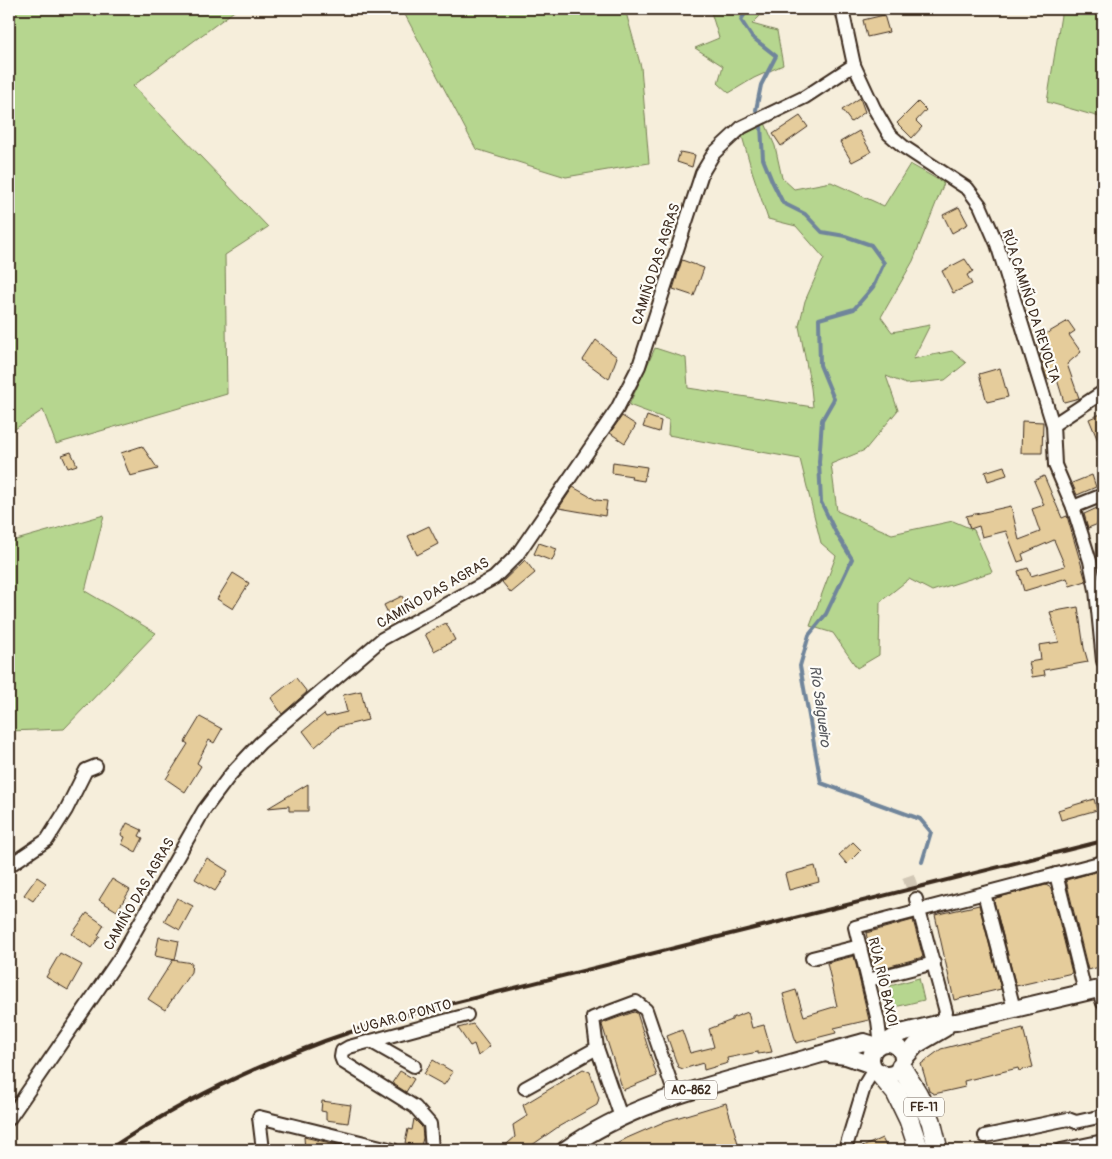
<svg xmlns="http://www.w3.org/2000/svg" width="1112" height="1159" viewBox="0 0 1112 1159" font-family="Pangolin,sans-serif">
<rect width="100%" height="100%" fill="#f6eedb"/>
<filter id="ink" filterUnits="userSpaceOnUse"><feTurbulence type="fractalNoise" baseFrequency=".02" numOctaves="2"/><feDisplacementMap in="SourceGraphic" scale="10" xChannelSelector="R" yChannelSelector="G"/><feConvolveMatrix kernelMatrix="1 2 1 2 8 2 1 2 1" color-interpolation-filters="sRGB"/></filter>
<g filter="url(#ink)">
<!-- green -->
<g fill="#b6d68f" stroke="#788056">
<polygon points="9,9 237,9 133,86 268,227 225,255 227,394 56,444 43,410 9,433"/>
<polygon points="402,9 625,9 641,67 649,163 566,177 476,149"/>
<polygon points="710,9 767,9 752,24 777,31 783,65 754,78 729,93 718,83 723,66 695,48 719,38"/>
<polygon points="1062,9 1103,9 1103,118 1047,102"/>
<polygon points="765,123 775,146 782,178 794,189 831,182 884,206 910,164 944,183 913,261 881,317 892,332 930,325 913,359 952,351 966,363 945,380 906,384 886,376 898,410 865,450 831,464 837,511 892,534 953,521 974,530 992,572 932,591 909,579 880,602 879,655 857,668 833,633 810,626 836,556 821,543 800,459 668,435 669,420 629,405 655,348 686,358 688,388 813,407 811,388 799,326 805,301 824,258 796,226 768,219 752,171 742,136"/>
<polygon points="104,515 85,591 156,633 64,729 9,731 9,542"/>
<polygon points="919,978 924,1000 895,1007 890,986"/>
</g>
<g fill="none" stroke-linecap="round" stroke-linejoin="round">
<!-- stream -->
<g stroke="#70859b" stroke-width="4">
<polyline points="748,9 741,20 752,37 776,56 761,85 756,110"/>
<polyline points="761,126 763,159 772,181 783,203 805,214 822,232 845,236 871,245 884,263 873,287 854,309 819,319 820,365 834,399 822,420 819,462 821,502 836,533 852,559 826,614 809,635 800,666 821,783 920,819 931,832 922,862"/>
</g>
</g>
<!-- building -->
<g fill="#e5cc9b" stroke="#3b2a1e">
<polygon points="884,15 889,32 867,37 863,20"/>
<polygon points="860,98 865,112 851,122 842,110"/>
<polygon points="918,102 926,110 916,121 922,127 912,138 897,123"/>
<polygon points="800,116 808,127 781,146 773,134"/>
<polygon points="859,131 871,152 852,162 840,142"/>
<polygon points="680,152 695,155 692,167 677,162"/>
<polygon points="959,207 968,224 952,233 943,215"/>
<polygon points="965,259 973,271 967,275 972,284 953,293 942,271"/>
<polygon points="682,260 704,268 694,296 673,289"/>
<polygon points="1068,321 1075,331 1069,335 1081,352 1067,364 1079,398 1064,402 1056,376 1047,379 1040,354 1048,352 1039,338"/>
<polygon points="596,340 617,357 609,379 583,360"/>
<polygon points="1000,368 1008,397 987,402 979,374"/>
<polygon points="1103,413 1103,453 1089,419"/>
<polygon points="622,416 636,425 625,443 610,433"/>
<polygon points="647,416 661,421 659,432 643,427"/>
<polygon points="1022,421 1043,422 1042,453 1021,453"/>
<polygon points="142,446 158,469 130,476 121,453"/>
<polygon points="71,452 77,465 68,468 62,455"/>
<polygon points="613,462 647,467 644,481 631,479 632,476 612,473"/>
<polygon points="1004,466 1007,475 988,481 985,472"/>
<polygon points="1092,475 1096,487 1077,495 1072,483"/>
<polygon points="1044,476 1062,518 1067,516 1086,581 1070,586 1067,578 1024,591 1018,571 1028,568 1031,576 1065,566 1054,540 1022,554 1024,560 1018,562 1006,531 982,537 979,526 970,529 966,516 1011,506 1019,540 1040,532 1032,509 1044,505 1034,481"/>
<polygon points="573,487 596,500 607,501 605,516 559,508"/>
<polygon points="1097,508 1103,522 1088,528 1084,514"/>
<polygon points="429,526 438,544 417,555 408,536"/>
<polygon points="539,543 557,549 552,561 534,554"/>
<polygon points="525,560 535,573 511,593 502,582"/>
<polygon points="233,573 249,583 233,609 217,599"/>
<polygon points="402,596 409,610 391,619 384,605"/>
<polygon points="1078,607 1084,648 1088,662 1044,670 1045,675 1032,677 1029,662 1041,660 1039,645 1059,642 1050,612"/>
<polygon points="446,623 455,640 434,651 425,634"/>
<polygon points="296,678 307,692 282,714 271,698"/>
<polygon points="361,691 368,720 338,727 315,747 303,731 324,714 326,717 347,712 343,695"/>
<polygon points="200,717 222,729 214,743 209,740 197,763 201,766 185,792 166,779 188,744 185,742"/>
<polygon points="308,784 308,811 289,811 289,806 268,808"/>
<polygon points="1094,799 1097,810 1061,820 1058,810"/>
<polygon points="127,823 142,830 139,836 143,838 136,852 122,844 125,837 121,835"/>
<polygon points="853,842 861,850 847,864 839,855"/>
<polygon points="207,858 228,871 215,891 195,879"/>
<polygon points="815,866 819,882 789,890 785,874"/>
<polygon points="1103,870 1103,895 1100,895 1103,907 1103,966 1088,970 1066,880"/>
<polygon points="37,877 46,883 33,901 24,895"/>
<polygon points="112,879 130,890 117,911 99,900"/>
<polygon points="1046,885 1051,888 1072,973 1016,986 994,901 996,898"/>
<polygon points="177,898 193,906 180,930 164,921"/>
<polygon points="979,905 1001,989 954,1000 935,915"/>
<polygon points="87,913 104,925 98,935 100,936 91,948 72,934"/>
<polygon points="913,920 923,957 876,970 874,969 866,933"/>
<polygon points="159,937 179,941 175,960 155,956"/>
<polygon points="60,953 82,965 68,990 46,977"/>
<polygon points="854,956 869,1020 834,1028 836,1033 796,1043 783,994 796,990 804,1016 837,1006 827,963"/>
<polygon points="173,960 192,963 191,972 165,1010 148,999"/>
<polygon points="634,1012 637,1013 657,1076 623,1090 602,1025 603,1023"/>
<polygon points="748,1012 752,1028 764,1025 772,1052 758,1054 758,1052 727,1058 728,1063 704,1070 703,1063 683,1069 678,1067 667,1036 682,1030 690,1053 714,1047 709,1029 732,1020 732,1018"/>
<polygon points="473,1024 490,1046 478,1056 474,1044 470,1046 458,1028"/>
<polygon points="1023,1028 1033,1067 1019,1071 1018,1068 964,1081 965,1087 934,1094 929,1091 921,1064 941,1049"/>
<polygon points="433,1060 453,1072 444,1085 424,1074"/>
<polygon points="583,1069 590,1072 599,1098 597,1105 558,1127 525,1150 500,1150 515,1137 513,1125 527,1116 523,1105"/>
<polygon points="400,1071 414,1079 406,1092 392,1083"/>
<polygon points="322,1101 351,1105 348,1123 326,1120 326,1112 321,1111"/>
<polygon points="726,1103 740,1150 606,1150 627,1138 666,1121"/>
<polygon points="414,1119 422,1127 423,1138 421,1146 405,1143 408,1129 412,1130"/>
<polygon points="304,1137 343,1146 342,1150 305,1150"/>
<polygon points="882,1138 888,1150 856,1150"/>
</g>
<g fill="none" stroke-linecap="round" stroke-linejoin="round">
<!-- minor-tunnel -->
<polyline stroke="#d1c7b5" stroke-width="12" stroke-dasharray="12 6" stroke-linecap="butt" points="908,876 916,899"/>
<defs>
<g id="minor">
<polyline points="842,9 854,65 874,108 889,134 904,147 968,189 980,205 997,244 1053,425 1055,465 1073,507 1090,561 1096,590 1103,661"/>
<polyline points="1053,425 1103,392"/>
<polyline points="1073,507 1103,495"/>
<polyline points="13,863 47,840 66,810 86,770 96,766"/>
<polyline points="1056,874 1085,992"/>
<polyline points="984,893 1014,1009"/>
<polyline points="916,899 946,1012 941,1023"/>
<polyline points="812,958 860,946"/>
<polyline points="868,980 934,963"/>
<polyline points="1098,989 1103,1003"/>
<polyline points="370,1041 414,1066"/>
<polyline points="881,1044 878,1021 855,927 1103,862"/>
<polyline points="525,1088 597,1048"/>
<polyline points="621,1117 597,1048 593,1018 636,1002 646,1010 675,1095"/>
<polyline points="9,1119 121,956 204,810 231,774 260,743 382,639 494,578 517,555 617,409 639,366 702,173 714,153 742,127 805,97 854,65"/>
<polyline points="985,1136 1068,1119 1076,1122 1103,1116"/>
<polyline points="263,1150 259,1117 393,1150"/>
<polyline points="432,1150 430,1124 415,1107 343,1062 341,1057 342,1051 349,1047 467,1015"/>
<polyline points="845,1150 865,1084 874,1069"/>
<polyline points="1061,1150 1103,1141"/>
</g>
<g id="major">
<circle cx="887" cy="1059" r="16"/>
<polyline points="885,1043 901,1033 941,1023 956,1022 985,1016 1103,988"/>
<polyline points="829,1054 846,1056 872,1065"/>
<polyline points="903,1060 916,1045 945,1028"/>
<path d="M565,1150c61,-43 126,-60 196,-79 35,-9 69,-20 103,-29l13,4"/>
</g>
<g id="highway">
<polyline points="901,1067 917,1093 931,1121 938,1150"/>
<polyline points="879,1073 896,1093 909,1120 919,1150"/>
</g>
</defs>
<!-- minor casing -->
<use href="#minor" stroke="#3b2a1e" stroke-width="16"/>
<!-- major casing -->
<use href="#major" stroke="#3b2a1e" stroke-width="20"/>
<!-- highway casing -->
<use href="#highway" stroke="#3b2a1e" stroke-width="22"/>
<!-- minor -->
<use href="#minor" stroke="#fdfcf7" stroke-width="12"/>
<!-- major -->
<use href="#major" stroke="#fdfcf7" stroke-width="16"/>
<!-- highway -->
<use href="#highway" stroke="#fdfcf7" stroke-width="19"/>
<!-- rail -->
<path stroke="#3b2a1e" stroke-width="4" d="M108,1150c93,-62 188,-104 294,-134l701,-175"/>
</g>
</g>
<g text-anchor="middle" dominant-baseline="central" stroke-width="4.5" stroke-linejoin="round" paint-order="stroke">
<!-- shield labels -->
<g fill="#fdfcf7" stroke="#75695f" stroke-width="1">
<rect x="665" y="1080.5" width="52" height="19" rx="4"/>
<rect x="904" y="1097.5" width="40" height="19" rx="4"/>
</g>
<g font-size="12" font-weight="bold" fill="#3b2a1e">
<text x="691" y="1090">AC-862</text>
<text x="924" y="1107">FE-11</text>
</g>
<!-- street labels -->
<g font-size="14" fill="#3b2a1e" stroke="#fdfcf7">
<text transform="translate(656 264) rotate(-72)">CAMIÑO DAS AGRAS</text>
<text transform="translate(1031 306) rotate(72)">RÚA CAMIÑO DA REVOLTA</text>
<text transform="translate(433 593) rotate(-30)">CAMIÑO DAS AGRAS</text>
<text transform="translate(139 894) rotate(-60)">CAMIÑO DAS AGRAS</text>
<text transform="translate(883 982) rotate(77)">RÚA RÍO BAXOI</text>
<text transform="translate(402 1017) rotate(-15)">LUGAR O PONTO</text>
</g>
<!-- water labels -->
<g font-size="15" font-style="italic" fill="#56585d" stroke="#fdfcf7">
<text transform="translate(820 706) rotate(82)">Río Salgueiro</text>
</g>
</g>
<!-- margin -->
<rect width="1112" height="1159" fill="none" stroke="#fdfcf7" stroke-width="30"/>
<rect x="15" y="15" width="1082" height="1129" fill="none" stroke="#3b2a1e" stroke-width="2" filter="url(#ink)"/>
</svg>
